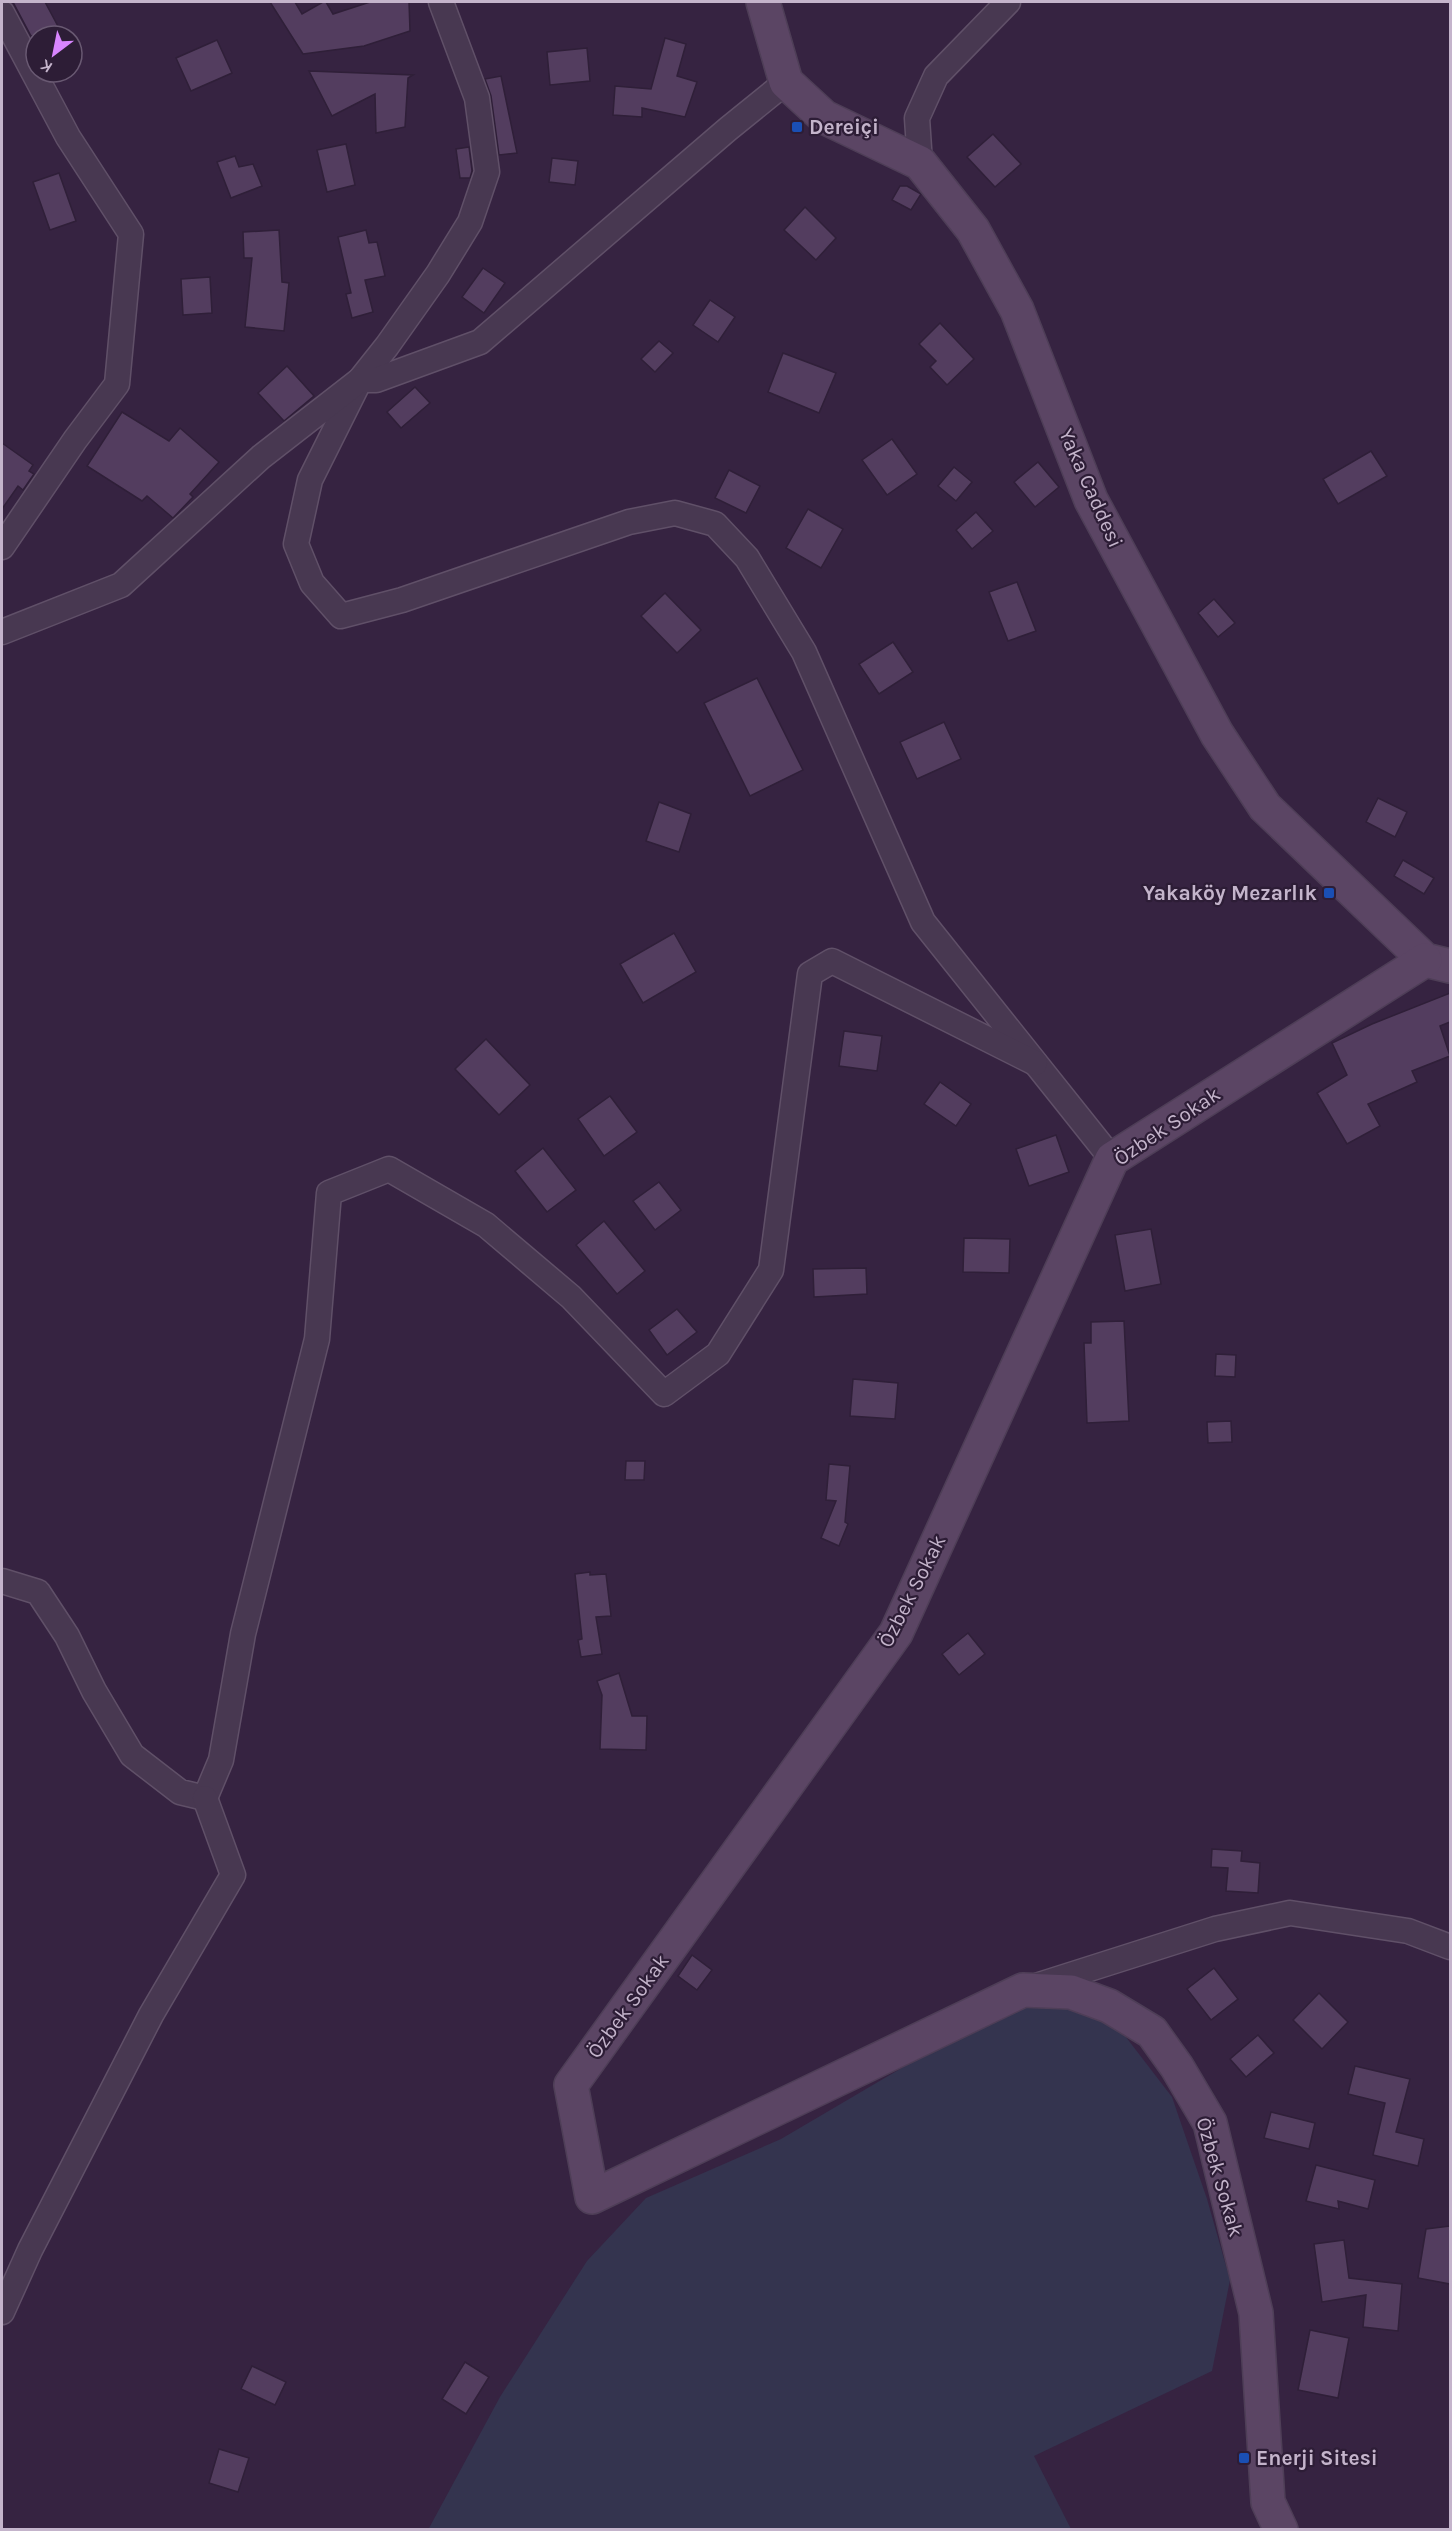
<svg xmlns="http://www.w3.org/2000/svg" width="1452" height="2531" viewBox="0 0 1452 2531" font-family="Karla,sans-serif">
<rect width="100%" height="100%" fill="#362341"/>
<!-- green -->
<polygon fill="#34344f" points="1048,2000 1119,2028 1172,2097 1207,2199 1230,2280 1212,2371 1034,2456 1071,2529 428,2530 500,2397 587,2261 646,2198 781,2139 997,2012"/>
<!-- building -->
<g fill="#533d5f" stroke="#2f1f38" stroke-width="1.5">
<polygon points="13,2 45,2 60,30 49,36 31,36"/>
<polygon points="270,2 295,2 302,14 323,2 326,2 333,14 370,2 409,2 410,31 364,46 303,54"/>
<polygon points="665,38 686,44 677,76 697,82 685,117 642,108 642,117 613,115 615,86 651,89"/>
<polygon points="217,40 232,73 191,91 176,58"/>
<polygon points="587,48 590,81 550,85 547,52"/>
<polygon points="309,71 413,75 408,78 405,127 376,133 375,94 332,116"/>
<polygon points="501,76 517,153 499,155 491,96 485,79"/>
<polygon points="993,134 1021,164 995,187 967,157"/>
<polygon points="346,144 355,185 327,192 317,150"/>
<polygon points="469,147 472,171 470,178 460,178 456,149"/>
<polygon points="235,156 239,167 253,164 262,186 231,198 217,162"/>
<polygon points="552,158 578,161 575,185 549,182"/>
<polygon points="59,173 76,221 50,230 33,182"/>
<polygon points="900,186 907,186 921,194 911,210 892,200"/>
<polygon points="805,207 836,238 816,260 784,230"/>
<polygon points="279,230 282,282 289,283 284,331 245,327 252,258 244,258 243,232"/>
<polygon points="366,230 369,243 377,242 385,276 365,280 373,312 352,318 346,294 351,293 338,237"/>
<polygon points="483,268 505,283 484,313 462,297"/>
<polygon points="210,277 212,313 183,315 181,279"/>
<polygon points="710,300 735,317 718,342 693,325"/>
<polygon points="940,323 974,359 947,385 930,367 936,361 919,344"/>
<polygon points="659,341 673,353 655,372 641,359"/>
<polygon points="783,353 836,373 819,413 768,392"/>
<polygon points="287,366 314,396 284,421 258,393"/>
<polygon points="415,387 430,403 401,428 387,412"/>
<polygon points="122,412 169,441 180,428 219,462 190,494 193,497 173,518 147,496 142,501 87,466"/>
<polygon points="892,439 917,474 887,495 862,460"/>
<polygon points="2,443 33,465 29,471 34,474 23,490 18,486 2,509"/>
<polygon points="1371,451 1387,476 1338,504 1323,479"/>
<polygon points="1038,462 1059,487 1035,507 1014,482"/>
<polygon points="954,467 972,482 956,501 938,486"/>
<polygon points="729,470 760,486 746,513 715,498"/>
<polygon points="808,509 843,529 821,568 786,548"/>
<polygon points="976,512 993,531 972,549 956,530"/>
<polygon points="1017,582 1036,631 1008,641 989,592"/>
<polygon points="665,593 701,630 677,653 641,616"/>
<polygon points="1214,599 1235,623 1218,637 1198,613"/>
<polygon points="893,642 913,672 879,694 859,664"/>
<polygon points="757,678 803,770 750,796 704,703"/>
<polygon points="944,722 961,759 917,779 900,742"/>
<polygon points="1378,798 1407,812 1395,837 1366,822"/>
<polygon points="659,802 691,814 679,852 646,841"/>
<polygon points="1403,860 1434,878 1424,894 1394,876"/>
<polygon points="674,933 696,972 643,1003 620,964"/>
<polygon points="1450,993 1450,1022 1440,1026 1450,1056 1412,1071 1417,1082 1368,1104 1380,1126 1347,1144 1317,1093 1347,1075 1332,1043 1372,1024"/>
<polygon points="844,1031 882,1036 877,1071 839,1066"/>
<polygon points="486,1039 530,1085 499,1115 455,1069"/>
<polygon points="940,1082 971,1104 956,1126 924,1104"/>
<polygon points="610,1096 637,1132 604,1156 578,1119"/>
<polygon points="1056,1135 1069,1172 1029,1186 1016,1149"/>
<polygon points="543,1148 576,1190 547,1212 515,1171"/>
<polygon points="659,1182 681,1210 655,1230 633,1201"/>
<polygon points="604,1221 645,1271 617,1294 576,1245"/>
<polygon points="1151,1229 1161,1284 1125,1291 1115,1235"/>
<polygon points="964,1238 1010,1239 1009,1273 963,1272"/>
<polygon points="866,1268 867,1294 814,1297 813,1269"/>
<polygon points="677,1309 697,1332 667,1355 649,1330"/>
<polygon points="1124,1321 1129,1421 1087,1423 1084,1343 1091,1343 1091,1322"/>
<polygon points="1216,1354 1236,1355 1235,1377 1215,1376"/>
<polygon points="853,1379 898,1383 895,1419 850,1416"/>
<polygon points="1231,1421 1232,1442 1208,1443 1207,1422"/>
<polygon points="626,1461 645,1461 644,1480 625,1480"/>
<polygon points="829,1464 850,1466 845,1522 848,1524 839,1546 821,1538 836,1501 826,1500"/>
<polygon points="590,1572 590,1575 606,1574 611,1616 596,1617 602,1654 581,1657 578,1640 582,1639 575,1574"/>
<polygon points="968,1633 985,1654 959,1675 942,1654"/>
<polygon points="619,1673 632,1716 647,1716 646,1750 600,1749 602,1695 597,1681"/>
<polygon points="1212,1849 1242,1851 1241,1861 1260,1863 1258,1893 1226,1891 1228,1868 1211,1867"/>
<polygon points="692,1955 712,1970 697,1990 678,1976"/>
<polygon points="1214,1968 1238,1999 1211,2020 1187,1989"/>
<polygon points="1319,1993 1348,2022 1322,2049 1293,2020"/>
<polygon points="1258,2035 1274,2053 1246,2077 1230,2059"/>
<polygon points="1355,2066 1410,2079 1396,2132 1424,2139 1418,2166 1373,2155 1385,2103 1348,2094"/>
<polygon points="1271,2112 1315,2123 1309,2149 1264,2138"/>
<polygon points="1316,2165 1375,2180 1368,2209 1338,2201 1339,2209 1306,2201"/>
<polygon points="1450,2226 1450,2284 1418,2278 1426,2229"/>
<polygon points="1344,2240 1349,2278 1402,2284 1398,2331 1363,2327 1366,2295 1322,2302 1314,2244"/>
<polygon points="1310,2330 1349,2338 1338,2398 1298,2390"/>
<polygon points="465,2362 489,2377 466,2414 442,2399"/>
<polygon points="252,2366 286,2382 275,2405 241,2389"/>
<polygon points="219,2449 249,2458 238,2492 209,2483"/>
</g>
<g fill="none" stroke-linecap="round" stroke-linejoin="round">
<defs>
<g id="street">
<polyline points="441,2 477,98 487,172 470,222 438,274 387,346 360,380 310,480 296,544 312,583 341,616 402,600 629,522 675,513 715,524 747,558 804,652 923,922 1112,1159"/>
<polyline points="2,13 68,137 131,234 117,384 75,440 2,547"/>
<polyline points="920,163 917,118 936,76 1008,2"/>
<polyline points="2,632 121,585 261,457 360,380 376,380 480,342 728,129 786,82"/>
<polyline points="2,1581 38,1592 67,1636 94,1691 132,1755 180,1792 205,1798 221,1760 243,1634 317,1339 329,1193 389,1169 486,1225 571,1297 664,1394 718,1354 771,1270 810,974 832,961 1035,1063"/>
<polyline points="1039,1985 1215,1929 1290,1913 1408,1931 1450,1947"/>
<polyline points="2,2312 30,2250 151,2015 233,1875 205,1798"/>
</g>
<g id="secondary">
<polyline points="763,2 786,82 824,117 920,163 973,230 1017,310 1091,500 1217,734 1265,807 1425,960 1450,966"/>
<polyline points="1281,2530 1268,2502 1256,2313 1210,2123 1177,2067 1152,2032 1109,2006 1071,1992 1023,1990 592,2197 571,2085 896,1633 1112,1159 1425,960"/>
</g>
</defs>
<!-- street casing -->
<use href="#street" stroke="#605068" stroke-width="27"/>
<!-- secondary casing -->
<use href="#secondary" stroke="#4e3e57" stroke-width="36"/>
<!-- street -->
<use href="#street" stroke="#483851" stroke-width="24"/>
<!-- secondary -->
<use href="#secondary" stroke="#5b4564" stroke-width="33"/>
</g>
<!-- markers -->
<g fill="#1a4fb4" stroke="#2d1d36" stroke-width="2">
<rect x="791" y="121" width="12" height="12" rx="3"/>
<rect x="1323" y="887" width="12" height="12" rx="3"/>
<rect x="1238" y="2452" width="12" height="12" rx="3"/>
</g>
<g text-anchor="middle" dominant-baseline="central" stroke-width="4.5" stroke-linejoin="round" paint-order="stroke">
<!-- poi labels -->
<g font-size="21" font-weight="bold" fill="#c4b4cb" stroke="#2d1d36" text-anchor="start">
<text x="809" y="127">Dereiçi</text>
<text x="1317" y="893" text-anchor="end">Yakaköy Mezarlık</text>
<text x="1256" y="2458">Enerji Sitesi</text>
</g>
<!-- street labels -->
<g font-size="21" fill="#c4b4cb" stroke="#2d1d36">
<text transform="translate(1091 488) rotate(66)">Yaka Caddesi</text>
<text transform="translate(1167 1126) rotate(-34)">Özbek Sokak</text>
<text transform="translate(912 1591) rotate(-63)">Özbek Sokak</text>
<text transform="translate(628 2006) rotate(-54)">Özbek Sokak</text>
<text transform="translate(1220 2177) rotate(74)">Özbek Sokak</text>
</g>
</g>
<!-- border -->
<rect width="1452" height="2531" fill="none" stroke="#c4b4cb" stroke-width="6"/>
<!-- north arrow -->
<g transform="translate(54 54) rotate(212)"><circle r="28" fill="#2d1d36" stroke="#695972" stroke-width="1.5"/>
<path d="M0-4.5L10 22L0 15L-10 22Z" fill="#d886fe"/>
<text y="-9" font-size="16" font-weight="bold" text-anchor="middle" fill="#c4b4cb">K</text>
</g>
</svg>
